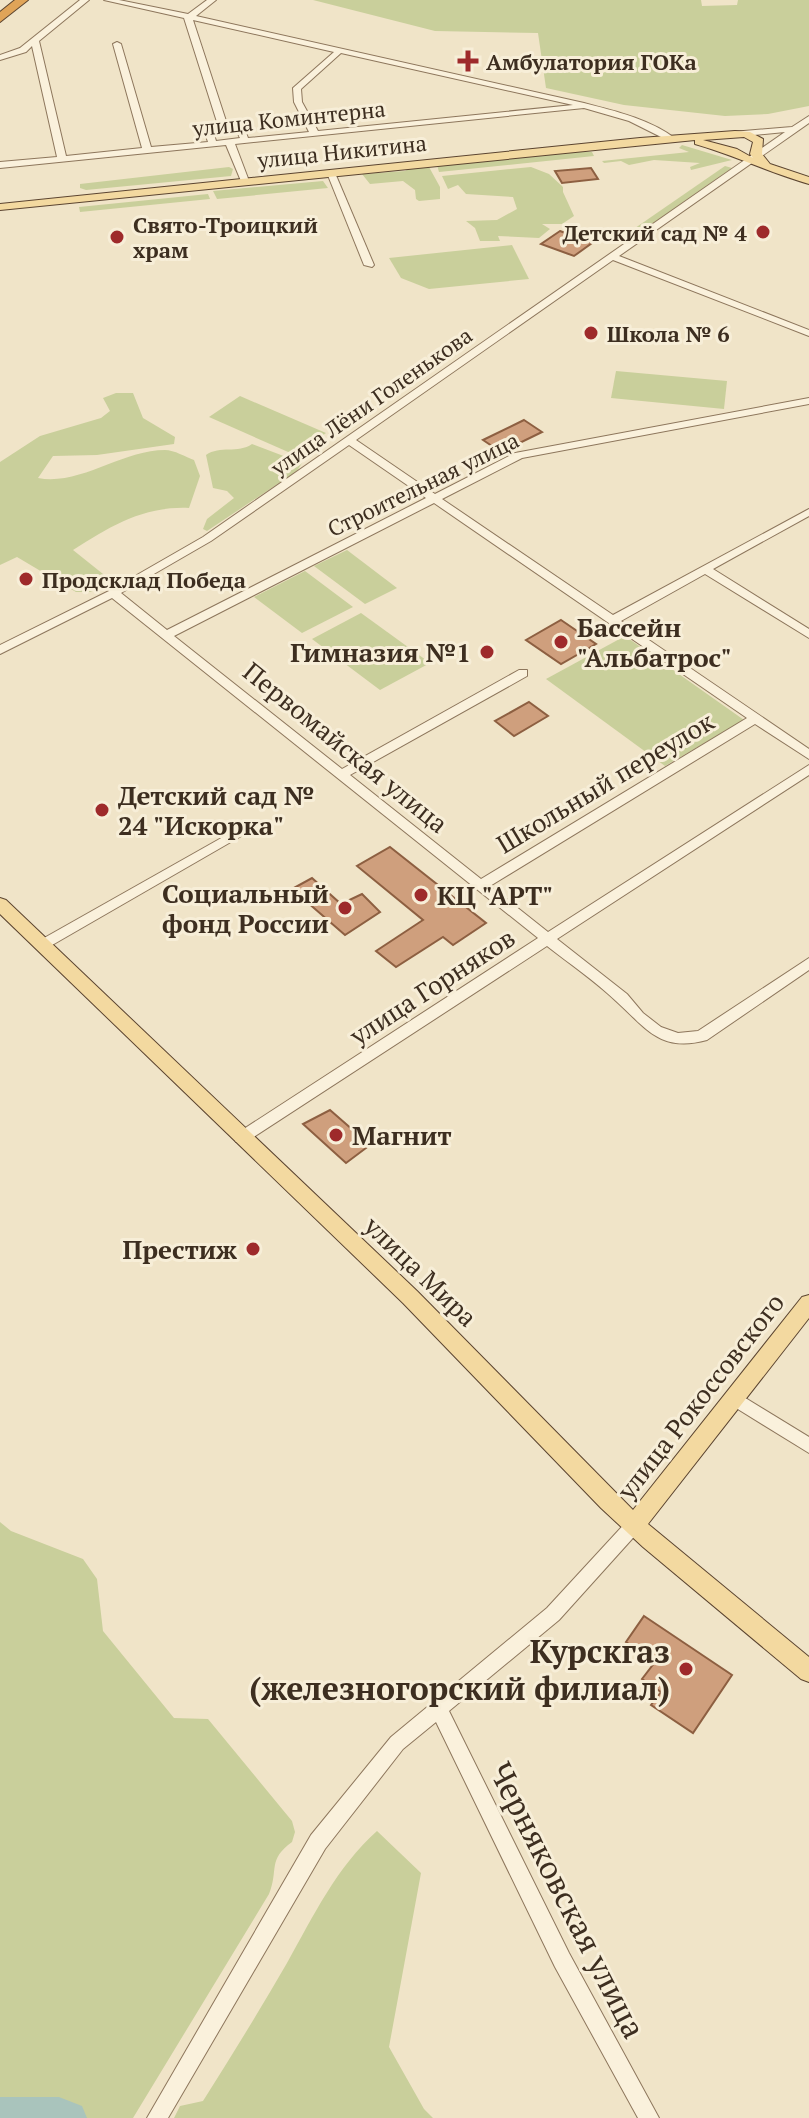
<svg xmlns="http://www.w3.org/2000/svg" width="809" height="2118" viewBox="0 0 809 2118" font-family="'PT Serif',serif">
<rect width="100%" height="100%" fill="#f0e4c8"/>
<!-- green -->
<g fill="#c9cf9b">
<polygon points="313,0 701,0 702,6 737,5 738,0 809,0 809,106 768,114 725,116 624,105 546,88 538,33 435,31"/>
<polygon points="682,145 732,160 691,170 690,167 700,163 654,160 629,165 621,161 604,163 602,161 689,152 679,148"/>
<polygon points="575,151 592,152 594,156 439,172 437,165"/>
<polygon points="725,166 732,168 632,238 625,235"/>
<polygon points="229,167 233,169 231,176 86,190 80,188 80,184"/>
<polygon points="412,167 429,167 440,187 440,199 419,201 416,199 415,190 403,181 370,184 362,174 405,171"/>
<polygon points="531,167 549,174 563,187 563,192 574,216 562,224 542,224 550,229 539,238 498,236 500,241 480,241 475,228 466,221 497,220 517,209 513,197 466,194 458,185 448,189 442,176"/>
<polygon points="323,181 328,188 217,199 213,191"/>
<polygon points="208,194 210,199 80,212 79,207"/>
<polygon points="512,245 529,279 429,289 401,278 389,258"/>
<polygon points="616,371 727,381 724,409 611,398"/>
<path d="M116,393h17l10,25 32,19 -1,7 -77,11 -44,1 -15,22c42,8 84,-28 127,-28 9,0 21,7 29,10l6,16 -11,32c-46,-2 -78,18 -116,42l40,32 -23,10h-14l-59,-35 -17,8v-103l40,-26 61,-18 9,-7 -7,-13z"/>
<polygon points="240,396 326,433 295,455 209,417"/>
<path d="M252,444l50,19 -5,8 -90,60 -4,-2 4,-10 27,-21 -7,-7 -14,-3 -7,-33c14,-10 32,-1 46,-11z"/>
<polygon points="347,550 397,588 365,604 314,566"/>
<polygon points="305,571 353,607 302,633 254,597"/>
<polygon points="361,613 430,663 380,690 312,639"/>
<polygon points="625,636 744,720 665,766 546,679"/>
<path d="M0,1522l11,9 72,28 14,20 6,52 71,87 34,1 84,102 3,11 -3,10c-25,18 -13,28 -23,52l-136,224h-133z"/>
<path d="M377,1831l44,42 -32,174 35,62 9,9h-259l6,-12 23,-5c29,-46 57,-91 84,-138 27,-48 49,-95 90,-132z"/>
</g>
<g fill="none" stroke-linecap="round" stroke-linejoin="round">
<!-- river -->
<polygon fill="#a9c4bc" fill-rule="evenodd" points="0,2097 59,2097 82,2106 87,2118 0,2118"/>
</g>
<!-- building -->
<g fill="#cf9f7d" stroke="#8d5f41" stroke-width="2">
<polygon points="591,168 598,179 562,183 555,171"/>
<polygon points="560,231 592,243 574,256 541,244"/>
<polygon points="524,420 542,432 501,452 483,440"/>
<polygon points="561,620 596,644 561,664 526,640"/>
<polygon points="529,702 548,716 514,736 495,721"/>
<polygon points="390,847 486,923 453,945 443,937 396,967 376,951 423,920 357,866"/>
<polygon points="312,878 341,904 362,894 380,912 345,935 292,889"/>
<polygon points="330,1110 370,1145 346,1163 303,1124"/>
<polygon points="644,1616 732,1675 693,1733 651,1705 661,1692 642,1679 655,1662 626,1642"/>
</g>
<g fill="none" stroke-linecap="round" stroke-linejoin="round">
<defs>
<g id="minor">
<path d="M80,0h9l-50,41 27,115 76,-8 -29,-104 4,-2 4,2 30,103 57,-5 -4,-12 13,-8 -33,-104 -80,-18h15l69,14 19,-14h9l-20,16 388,87c31,8 66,16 92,36l-7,2 -40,-20 -45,-13 -349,36 14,37 -4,3 -4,-3 -15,-36 -226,23v-6l57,-5 -25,-111 -6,6 -26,8v-5l20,-7zM193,20l141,32 -41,36 1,14 15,30 -61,6 -4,-11 -18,-6zM341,53l232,52 -255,26 -16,-29 -1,-13zM223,126l14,5 3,7 -24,3 -3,-10z"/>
<path d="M809,116v7l-190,133 190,74v6l-196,-76 -257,180 79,54 80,-41 294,-55v6l-287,54 -80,41 171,116 196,-106v7l-96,53 96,60v9l-104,-64 -84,47 188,128v10l-54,-35 -265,162 58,46 261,-167v10l-252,164 70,55 16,19 18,14 17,6 20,-2 111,-73v12l-102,70c-47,13 -61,-12 -91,-39 -21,-20 -46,-37 -69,-55l-301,196h-10l-2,-4 2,-4 302,-196 -426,-340 -112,56v-9l109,-54 94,-54 582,-405 -50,5 -4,-3 1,-2 60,-5zM349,445l77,53 -259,132 -46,-37 90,-52zM434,503l313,215 -266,161 -131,-104 177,-99v-6h-8l-177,99 -168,-133z"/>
<polygon points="328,171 335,173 374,265 372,267 364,265 327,173"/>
<polygon points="239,828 245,832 243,835 47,948 37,948 35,945 37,942"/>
<polygon points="734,1391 809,1437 809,1453 728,1403 726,1398 728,1393"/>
<polygon points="635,1516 641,1519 643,1524 641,1529 559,1620 449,1711 569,1953 659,2118 638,2118 555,1967 436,1722 403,1749 325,1849 168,2118 147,2118 311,1835 391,1737 547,1608 629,1519"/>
</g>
<g id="major">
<path d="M735,131l15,1 13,7 -1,15 8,10 39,13v7c-39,-11 -75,-29 -114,-40v-4l-695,70v-6l640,-66zM744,137l9,5 -3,12 3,4 -16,-9 -34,-9z"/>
<polygon points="0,898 6,900 417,1291 633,1510 802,1297 809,1295 809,1318 648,1524 809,1657 809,1682 801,1679 643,1547 601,1508 403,1303 0,914"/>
</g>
<polygon id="highway" points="15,0 28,0 0,22 0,12"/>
</defs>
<!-- minor casing -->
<use href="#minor" stroke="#8d765c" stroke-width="2"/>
<!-- major casing -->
<use href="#major" stroke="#5b4430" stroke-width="2"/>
<!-- highway casing -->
<use href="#highway" stroke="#5b4430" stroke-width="2"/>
<!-- minor -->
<use href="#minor" fill="#faf1dc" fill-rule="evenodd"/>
<!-- major -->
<use href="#major" fill="#f3d9a0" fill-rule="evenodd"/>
<!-- highway -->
<use href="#highway" fill="#e0a458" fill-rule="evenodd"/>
</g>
<!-- markers -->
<g fill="#9e2a2b" stroke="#f7eed8" stroke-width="3">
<path d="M464 49h8v8h8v8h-8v8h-8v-8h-8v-8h8z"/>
<circle cx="763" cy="232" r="8"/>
<circle cx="117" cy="237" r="8"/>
<circle cx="591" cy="333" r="8"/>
<circle cx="26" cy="579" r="8"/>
<circle cx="561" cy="642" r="8"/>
<circle cx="487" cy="652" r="8"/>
<circle cx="102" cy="810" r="8"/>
<circle cx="421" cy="895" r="8"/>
<circle cx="345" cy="908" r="8"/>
<circle cx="336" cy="1135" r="8"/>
<circle cx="253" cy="1249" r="8"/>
<circle cx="686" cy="1669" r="8"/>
</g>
<g text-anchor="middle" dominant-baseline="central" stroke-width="6" stroke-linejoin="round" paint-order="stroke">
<!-- far-poi labels -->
<g font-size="22" font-weight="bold" fill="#3d2e20" stroke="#f7eed8" text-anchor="start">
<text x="486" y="61">Амбулатория ГОКа</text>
<text x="133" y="224">Свято-Троицкий<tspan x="133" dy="25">храм</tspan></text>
<text x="747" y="232" text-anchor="end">Детский сад № 4</text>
<text x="607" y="333">Школа № 6</text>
<text x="42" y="579">Продсклад Победа</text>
</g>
<!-- far-street labels -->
<g font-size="22" fill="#3d2e20" stroke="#f7eed8">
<text transform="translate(289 118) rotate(-6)">улица Коминтерна</text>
<text transform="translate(342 151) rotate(-6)">улица Никитина</text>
<text transform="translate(371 401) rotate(-35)">улица Лёни Голенькова</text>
<text transform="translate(423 484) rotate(-26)">Строительная улица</text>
</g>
<!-- poi labels -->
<g font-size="26" font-weight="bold" fill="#3d2e20" stroke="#f7eed8" text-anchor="start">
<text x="577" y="627">Бассейн<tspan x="577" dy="30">"Альбатрос"</tspan></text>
<text x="471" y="652" text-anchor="end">Гимназия №1</text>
<text x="118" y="795">Детский сад №<tspan x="118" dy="30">24 "Искорка"</tspan></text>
<text x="329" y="893" text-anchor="end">Социальный<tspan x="329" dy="30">фонд России</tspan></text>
<text x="437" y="895">КЦ "АРТ"</text>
<text x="352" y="1135">Магнит</text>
<text x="237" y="1249" text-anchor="end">Престиж</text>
</g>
<!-- street labels -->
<g font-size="26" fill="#3d2e20" stroke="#f7eed8">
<text transform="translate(346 747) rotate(39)">Первомайская улица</text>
<text transform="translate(605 782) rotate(-31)">Школьный переулок</text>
<text transform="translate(432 986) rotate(-33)">улица Горняков</text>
<text transform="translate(421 1271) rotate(44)">улица Мира</text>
<text transform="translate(700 1396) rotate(-52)">улица Рокоссовского</text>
</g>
<!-- near-poi labels -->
<g font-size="32" font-weight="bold" fill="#3d2e20" stroke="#f7eed8" text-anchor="end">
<text x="670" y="1651">Курскгаз<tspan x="670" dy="37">(железногорский филиал)</tspan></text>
</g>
<!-- near-street labels -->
<g font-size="32" fill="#3d2e20" stroke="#f7eed8">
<text transform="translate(568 1900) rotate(63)">Черняковская улица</text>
</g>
</g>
</svg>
